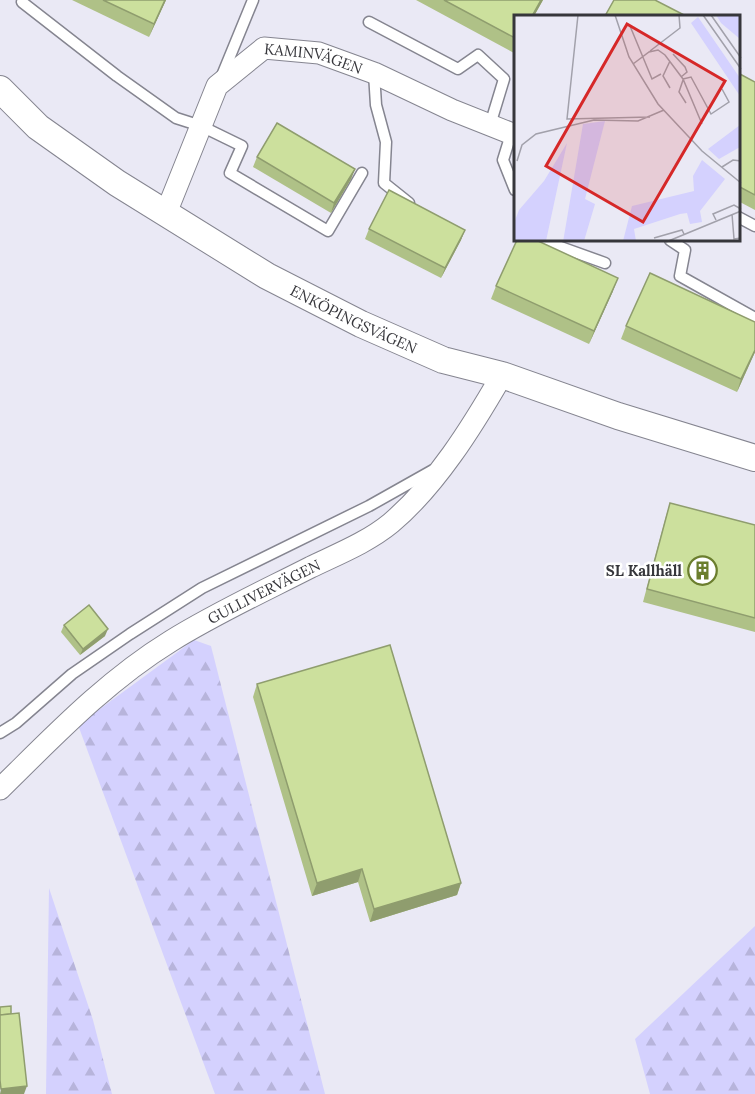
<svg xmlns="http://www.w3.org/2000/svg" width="755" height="1094" viewBox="0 0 755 1094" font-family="Lora,serif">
<defs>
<pattern id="forest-firs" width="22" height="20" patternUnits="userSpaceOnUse" patternTransform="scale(1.5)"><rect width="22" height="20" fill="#d4d1fe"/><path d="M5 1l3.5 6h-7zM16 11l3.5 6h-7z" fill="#b7b4db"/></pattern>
</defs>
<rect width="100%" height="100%" fill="#eae9f5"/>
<!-- forest -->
<g fill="url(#forest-firs)">
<polygon points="194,640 211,646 325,1094 215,1094 78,725"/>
<polygon points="49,888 93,1020 112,1094 46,1094"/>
<polygon points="755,926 755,1094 650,1094 635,1039"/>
</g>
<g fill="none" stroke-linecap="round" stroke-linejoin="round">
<defs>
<g id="service">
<polyline points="22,2 117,76 176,118 201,126 242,146 230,173 328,231 362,173"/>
<polyline points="369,22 458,69 478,55 504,79 490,125"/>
<polyline points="374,73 376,105 386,142 384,183 409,203"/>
<polyline points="221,78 253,0"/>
<polyline points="512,131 503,160 515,190"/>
<polyline points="738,217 755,226"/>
<polyline points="541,240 605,263"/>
<polyline points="670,240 685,250 680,276 755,318"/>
<polyline points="0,733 16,723 72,674 130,634 202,588 369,506 433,470"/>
</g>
<g id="minor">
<path id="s1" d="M166,213l51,-127 47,-38 55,5 55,20 78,37 58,23"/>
<path id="s2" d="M0,789c54,-53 106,-108 171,-148 45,-28 93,-50 140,-74 27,-13 57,-25 80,-44 45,-38 81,-96 111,-148"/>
</g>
<g id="tertiary">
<path id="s3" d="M0,89l38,38 79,56 150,93 94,48 82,36 59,15 116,41 137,42"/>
</g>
</defs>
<!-- service casing -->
<use href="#service" stroke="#858590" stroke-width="13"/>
<!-- minor casing -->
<use href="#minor" stroke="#858590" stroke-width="23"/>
<!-- tertiary casing -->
<use href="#tertiary" stroke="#858590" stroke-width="28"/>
<!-- service -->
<use href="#service" stroke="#fff" stroke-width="10"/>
<!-- minor -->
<use href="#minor" stroke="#fff" stroke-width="21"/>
<!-- tertiary -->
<use href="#tertiary" stroke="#fff" stroke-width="26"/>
</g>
<!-- wall -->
<g fill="#afc187">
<polygon points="72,0 166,0 149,37"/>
<polygon points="416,0 543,0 534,16 515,16 514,53"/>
<polygon points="738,73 755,82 755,210 738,201"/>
<polygon points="257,157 355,169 351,179 331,213 253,167"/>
<polygon points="369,229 465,230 461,240 441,278 365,239"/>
<polygon points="496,286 613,291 589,344 491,299"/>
<polygon points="626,326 755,352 737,392 621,339"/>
<polygon points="670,503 755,525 755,632 643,602 666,516"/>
<polygon points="64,625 105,636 80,655 61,632"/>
<polygon points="257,684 461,883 457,895 370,922 358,882 312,896 253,697"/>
</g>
<!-- shaded-wall -->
<g fill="#8f9d6e">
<polygon points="165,0 166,0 149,37 154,24"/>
<polygon points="541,0 543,0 534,16 532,16"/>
<polygon points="355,169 351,179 331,213 334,203"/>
<polygon points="465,230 461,240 441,278 445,268"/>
<polygon points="618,278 613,291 589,344 594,331"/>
<polygon points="755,350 755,352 737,392 741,379"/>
<polygon points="108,629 105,636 80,655 83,649"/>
<polygon points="362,869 358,882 312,896 317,883"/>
<polygon points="461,883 457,895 370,922 374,909"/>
<polygon points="27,1086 24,1094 0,1094 1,1089"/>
</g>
<!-- building -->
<g fill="#cce09d" stroke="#8f9d6e" stroke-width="1.5">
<polygon points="103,0 165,0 154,24"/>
<polygon points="444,0 541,0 532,16 515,16 515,38"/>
<polygon points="614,0 655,0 686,16 605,16"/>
<polygon points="738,73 755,82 755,195 738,186"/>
<polygon points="277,123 355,169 334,203 257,157"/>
<polygon points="389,190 465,230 445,268 369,229"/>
<polygon points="517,240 536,240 618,278 594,331 496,286"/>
<polygon points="650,273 755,322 755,350 741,379 626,326"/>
<polygon points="670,503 755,525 755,618 647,589"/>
<polygon points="89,605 108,629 83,649 64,625"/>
<polygon points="390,645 461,883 374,909 362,869 317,883 257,684"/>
<polygon points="11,1006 11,1014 0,1015 0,1007"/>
<polygon points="19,1013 27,1086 1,1089 0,1080 0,1015"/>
</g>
<!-- icons -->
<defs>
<symbol id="building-ring" viewBox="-11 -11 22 22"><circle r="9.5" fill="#fff" stroke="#6b7e2e" stroke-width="1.5"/><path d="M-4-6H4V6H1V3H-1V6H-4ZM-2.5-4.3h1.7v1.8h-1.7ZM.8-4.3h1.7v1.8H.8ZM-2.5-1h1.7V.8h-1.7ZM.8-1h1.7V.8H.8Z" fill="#6b7e2e"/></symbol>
</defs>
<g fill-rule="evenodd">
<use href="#building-ring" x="686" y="554" width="33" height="33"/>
</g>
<g text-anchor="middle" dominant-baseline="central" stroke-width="5" stroke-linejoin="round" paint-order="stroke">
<!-- street labels -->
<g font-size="15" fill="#36363b" stroke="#fff">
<text stroke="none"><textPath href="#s1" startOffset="248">KAMINVÄGEN</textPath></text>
<text stroke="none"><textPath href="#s3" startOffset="424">ENKÖPINGSVÄGEN</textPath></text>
<text stroke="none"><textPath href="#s2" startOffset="332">GULLIVERVÄGEN</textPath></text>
</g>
<!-- poi labels -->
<g font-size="15" font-weight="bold" fill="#36363b" stroke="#fff" text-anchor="end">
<text x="682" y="570">SL Kallhäll</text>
</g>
</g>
<!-- overview -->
<g transform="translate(514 15)">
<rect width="226" height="226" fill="#eae9f5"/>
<path d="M184,2l42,61v18l-49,-73zM91,106l-20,78 10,5 -11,37 -21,1 20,-118zM226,110v22l-21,12 -11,-10zM53,128l-21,98h-32v-18l5,-13 25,-29zM188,145l23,19 -25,32 2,11 -12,2 -3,-11 -7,1 -46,15 2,12h-13l9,-35 62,-15 -1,-15z" fill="#d4d1fe"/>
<path d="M202,0h24v24l-19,-16z" fill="#d4d1fe"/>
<path fill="none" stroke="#a2a1ab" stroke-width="1.5" d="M64,0l-11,104 83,-2M101,0l14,42 29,47 44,47 39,32M189,0l38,54M197,0l30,43M116,11l22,53 9,-5M136,36l30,-23 -1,-13M159,39l12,13 2,5 -6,5M119,49l16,-12 9,-2 7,5 18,24 19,45M169,64l8,-2 20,37 18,-12 -7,-13M169,65l-4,12 7,11M156,73l-7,-12 7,-15M3,146l5,-16 14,-11 58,-14 44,1 26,-11M208,152l11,-7 8,1M218,199l2,25 7,-1M202,205l-3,-6 21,-9 7,4M140,223l28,-8 2,4M152,227l75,-31"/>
<path fill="#d62828" fill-opacity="0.15" stroke="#d62828" stroke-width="3" d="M113,9l98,57 -82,141 -97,-56z"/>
<rect width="226" height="226" fill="none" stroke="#36363b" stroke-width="3"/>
</g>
</svg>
